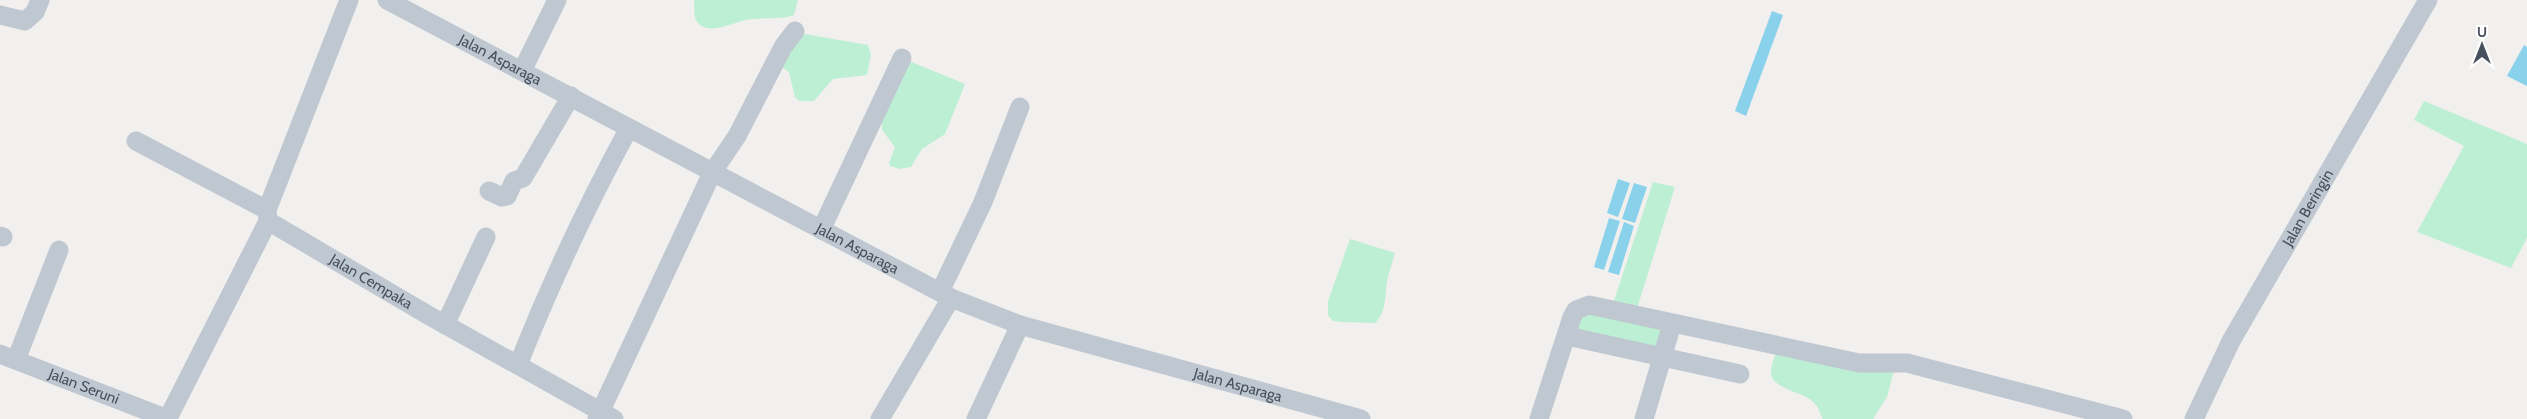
<svg xmlns="http://www.w3.org/2000/svg" width="2527" height="419" viewBox="0 0 2527 419" font-family="Cabin,sans-serif">
<rect width="100%" height="100%" fill="#f2efef"/>
<!-- green -->
<g fill="#bdefd4">
<path d="M694,0h104l-4,15c-11,5 -35,2 -49,5 -12,3 -34,14 -45,5 -8,-7 -5,-16 -6,-25z"/>
<polygon points="799,33 868,45 871,55 867,75 833,79 814,101 799,101 795,97 789,72 775,62"/>
<polygon points="902,58 965,84 945,134 922,149 911,167 900,169 890,166 889,163 895,147 882,130 882,121"/>
<polygon points="2424,101 2527,144 2527,238 2511,268 2417,232 2464,146 2414,120"/>
<polygon points="1653,182 1675,187 1635,315 1672,324 1663,357 1567,336 1572,317 1611,310"/>
<path d="M1350,239l45,14c-2,8 -5,16 -7,24 -4,16 0,34 -13,46l-34,-1 -8,-1 -5,-6v-14z"/>
<path d="M1779,345l117,18 -9,34 -14,22h-50c-3,-4 -4,-11 -7,-14 -3,-5 -12,-9 -17,-11 -33,-14 -33,-15 -20,-49z"/>
</g>
<!-- water -->
<g fill="#8ad1ec">
<polygon points="1772,11 1783,15 1746,116 1735,111"/>
<polygon points="2524,45 2527,47 2527,86 2507,76"/>
<polygon points="1618,179 1630,183 1618,217 1607,213"/>
<polygon points="1634,183 1647,187 1635,223 1622,219"/>
<polygon points="1609,218 1620,221 1604,270 1594,267"/>
<polygon points="1624,222 1634,226 1619,275 1608,272"/>
</g>
<g fill="none" stroke-linecap="round" stroke-linejoin="round">
<!-- minor -->
<g stroke="#bfc8d1" stroke-width="19">
<path id="s1" d="M349,0l-82,210 1,11 160,94 186,104"/>
<path id="s2" d="M387,0l564,298 69,27 341,94"/>
<polyline points="0,15 25,21 35,12 40,0"/>
<polyline points="522,71 557,0"/>
<polyline points="136,141 267,210"/>
<polyline points="489,191 502,197 507,196 514,181 523,178 571,96"/>
<polyline points="821,230 902,58"/>
<polyline points="0,236 3,237"/>
<polyline points="940,292 983,202 1020,107"/>
<polyline points="445,325 486,237"/>
<polyline points="1567,336 1740,374"/>
<path id="s3" d="M0,354l168,65"/>
<polyline points="16,360 59,250"/>
<path d="M518,365c33,-83 68,-158 111,-237"/>
<polyline points="168,418 268,221"/>
<polyline points="597,419 712,173 737,136 783,47 795,31"/>
<polyline points="880,419 951,298"/>
<polyline points="976,419 1020,325"/>
<polyline points="1539,419 1572,317 1576,310 1589,305 1859,363 1907,363 2123,419"/>
<polyline points="1644,419 1672,324"/>
<path id="s4" d="M2194,419l37,-78 197,-341"/>
</g>
</g>
<g text-anchor="middle" dominant-baseline="central" stroke-width="4.5" stroke-linejoin="round" paint-order="stroke">
<!-- street labels -->
<g font-size="15" fill="#47515d" stroke="#fff">
<text stroke="none"><textPath href="#s2" startOffset="128">Jalan Asparaga</textPath></text>
<text stroke="none"><textPath href="#s4" startOffset="240">Jalan Beringin</textPath></text>
<text stroke="none"><textPath href="#s2" startOffset="532">Jalan Asparaga</textPath></text>
<text stroke="none"><textPath href="#s1" startOffset="356">Jalan Cempaka</textPath></text>
<text stroke="none"><textPath href="#s2" startOffset="938">Jalan Asparaga</textPath></text>
<text stroke="none"><textPath href="#s3" startOffset="90">Jalan Seruni</textPath></text>
</g>
</g>
<!-- north arrow -->
<g transform="translate(2482 45)" stroke="#ffffff" stroke-width="4" paint-order="stroke">
<path d="M0-4L9 19L0 12L-9 19Z" fill="#47515d"/>
<text y="-8" font-size="14" font-weight="bold" text-anchor="middle" fill="#47515d">U</text>
</g>
</svg>
